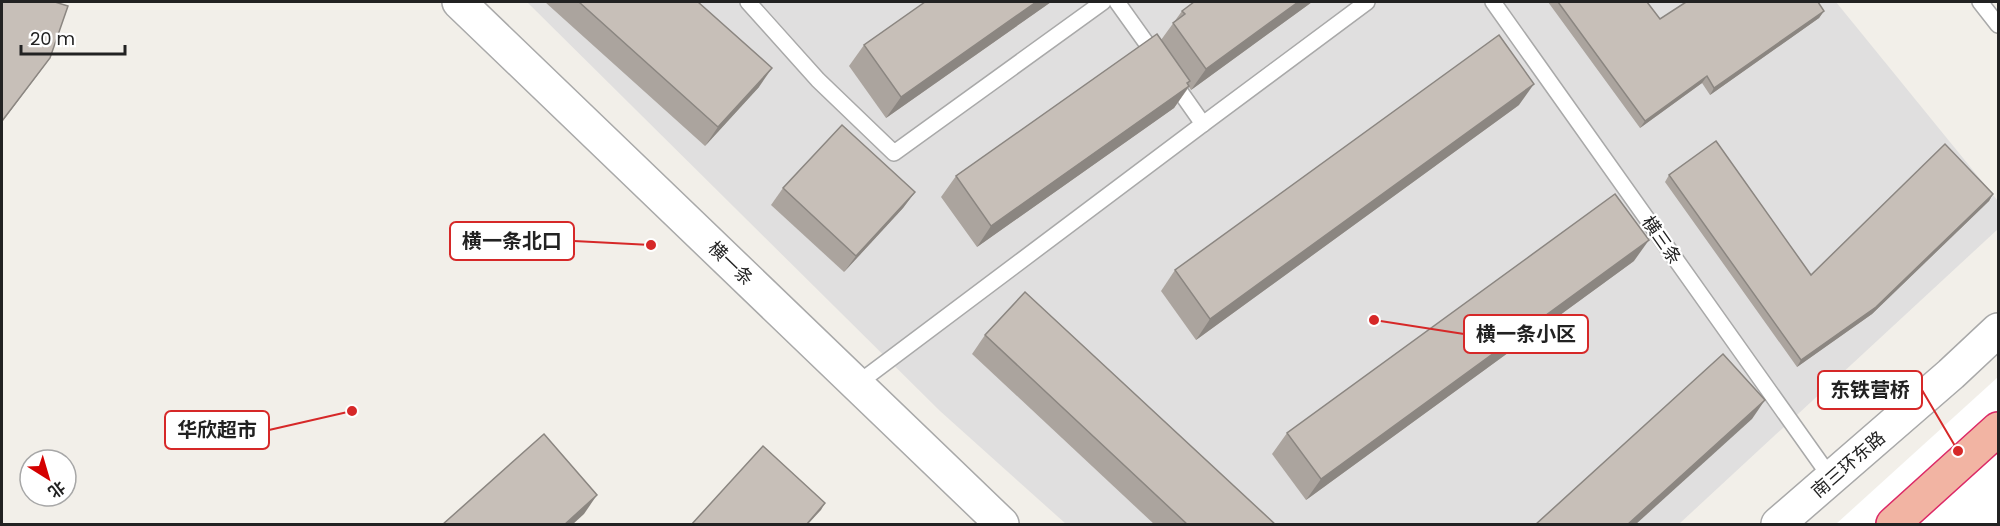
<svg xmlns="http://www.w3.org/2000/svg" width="2000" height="526" viewBox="0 0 2000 526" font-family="Poppins,'Noto Sans SC',sans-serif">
<rect width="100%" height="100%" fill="#f2efe9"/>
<!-- residential -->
<polygon fill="#e0dfdf" points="527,2 1836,2 1998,201 1998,229 1679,524 1066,524 940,411"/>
<!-- pier -->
<polygon fill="#fff" points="1998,377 1998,524 1836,524"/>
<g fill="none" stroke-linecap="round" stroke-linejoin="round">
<defs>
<g id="service">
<polyline points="748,2 818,80 894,153 1103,2"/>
<polyline points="1117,2 1157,58"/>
<polyline points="1493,2 1831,478"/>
<polyline points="1980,2 1998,25"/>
<polyline points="1172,80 1203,124 1367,2"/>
<polyline points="857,384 1203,124"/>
</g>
<g id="tertiary">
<polyline points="459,2 1002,524"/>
<polyline points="1778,524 1951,374 1998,330"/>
</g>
<polyline id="trunk" points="1893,524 1998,429"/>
</defs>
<!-- service casing -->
<use href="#service" stroke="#a9a9a9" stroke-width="18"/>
<!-- tertiary casing -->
<use href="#tertiary" stroke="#a9a9a9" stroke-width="36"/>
<!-- trunk casing -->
<use href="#trunk" stroke="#dc2a67" stroke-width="36"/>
<!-- service -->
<use href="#service" stroke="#fff" stroke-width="15"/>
<!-- tertiary -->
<use href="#tertiary" stroke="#fff" stroke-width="33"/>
<!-- trunk -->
<use href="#trunk" stroke="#f2b4a3" stroke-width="33"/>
</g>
<!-- wall -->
<g fill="#aba49e">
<polygon points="545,2 698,2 759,87 705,146"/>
<polygon points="1051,2 886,118 849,66 864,45"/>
<polygon points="1312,2 1191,90 1189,87 1174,108 977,247 941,197 956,176 1161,40 1182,11"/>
<polygon points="1548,2 1647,2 1660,19 1824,11 1819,18 1710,95 1702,83 1640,128"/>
<polygon points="1519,105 1196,340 1161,291 1175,270"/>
<polygon points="1669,175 1811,275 1993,194 1989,201 1872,314 1797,367 1665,182"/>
<polygon points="783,188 915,192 903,208 844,272 771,205"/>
<polygon points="1634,261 1306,500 1272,454 1287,433"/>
<polygon points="985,335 1276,525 1155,525 972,354"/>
</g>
<!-- shaded-wall -->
<g fill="#8b8681">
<polygon points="1036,2 1051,2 886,118 901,97"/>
<polygon points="1298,2 1312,2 1191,90 1206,69"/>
<polygon points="1824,11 1819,18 1710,95 1714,88"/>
<polygon points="50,58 36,77 2,122 2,121"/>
<polygon points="772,68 759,87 705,146 718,127"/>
<polygon points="1707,76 1702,83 1640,128 1645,121"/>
<polygon points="1190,81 1183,90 1189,86 1174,108 977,247 991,226"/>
<polygon points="1534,84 1519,105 1196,340 1210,319"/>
<polygon points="915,192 903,208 844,272 856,256"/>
<polygon points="1993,194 1989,201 1872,314 1797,367 1801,360"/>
<polygon points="1649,240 1634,261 1306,500 1321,479"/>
<polygon points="1765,400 1752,419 1635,525 1627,525"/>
<polygon points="597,495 584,514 572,525 564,525"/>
<polygon points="825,503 821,510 807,525 806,525"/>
</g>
<!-- building -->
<g fill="#c7bfb8" stroke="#8b8681" stroke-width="1.5">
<polygon points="2,2 55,2 68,6 50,58 2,121"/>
<polygon points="579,2 698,2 772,68 718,127"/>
<polygon points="925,2 1036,2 901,97 864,45"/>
<polygon points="1194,2 1298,2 1206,69 1173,23 1185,14 1182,11"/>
<polygon points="1558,2 1647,2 1660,19 1686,2 1818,2 1824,11 1714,88 1707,76 1645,121"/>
<polygon points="1157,34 1190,81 1187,83 1189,86 991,226 956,176"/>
<polygon points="1499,35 1534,84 1210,319 1175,270"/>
<polygon points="842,125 915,192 856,256 783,188"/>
<polygon points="1716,141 1811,275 1945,144 1993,194 1876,307 1801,360 1669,175"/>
<polygon points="1615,194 1649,240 1321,479 1287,433"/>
<polygon points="1025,292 1276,525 1188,525 985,335"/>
<polygon points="1723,354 1765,400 1627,525 1535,525"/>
<polygon points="544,434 597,495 564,525 442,525"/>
<polygon points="763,446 825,503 806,525 691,525"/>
</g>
<g text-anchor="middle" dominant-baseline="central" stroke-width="4.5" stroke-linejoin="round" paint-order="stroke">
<!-- street labels -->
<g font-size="18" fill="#222" stroke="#fff">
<text transform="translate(1662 240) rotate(55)">横三条</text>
<text transform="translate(731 263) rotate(44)">横一条</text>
<text transform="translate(1848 464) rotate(-41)">南三环东路</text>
</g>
</g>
<!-- callouts -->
<path fill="none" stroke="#d62828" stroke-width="2" d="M651 245L574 241M1374 320L1464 334M1958 451L1922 390M352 411L269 430"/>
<g fill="#d62828" stroke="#fff" stroke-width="2">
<circle cx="651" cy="245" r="6"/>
<circle cx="1374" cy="320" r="6"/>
<circle cx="1958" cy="451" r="6"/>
<circle cx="352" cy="411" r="6"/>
</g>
<g fill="#fff" stroke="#d62828" stroke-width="2">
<rect x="450" y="222" width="124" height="38" rx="6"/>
<rect x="1464" y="315" width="124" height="38" rx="6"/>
<rect x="1818" y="371" width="104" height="38" rx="6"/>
<rect x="165" y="411" width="104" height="38" rx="6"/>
</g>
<g font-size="20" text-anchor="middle" font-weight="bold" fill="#222">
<text x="512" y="248">横一条北口</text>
<text x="1526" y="341">横一条小区</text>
<text x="1870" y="397">东铁营桥</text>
<text x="217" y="437">华欣超市</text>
</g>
<!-- border -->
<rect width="2000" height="526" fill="none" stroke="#222222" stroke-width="6"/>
<!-- north arrow -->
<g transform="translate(48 478) rotate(143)"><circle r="28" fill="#ffffff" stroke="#a7a7a7" stroke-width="1.5"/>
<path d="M0-4.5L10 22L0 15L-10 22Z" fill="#d40000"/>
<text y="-9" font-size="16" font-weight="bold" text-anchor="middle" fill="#222222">北</text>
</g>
<!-- scale -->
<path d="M21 45v9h104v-9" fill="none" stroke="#222222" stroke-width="3"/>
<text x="30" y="45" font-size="18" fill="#222222" stroke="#ffffff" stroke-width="4.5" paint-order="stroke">20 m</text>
</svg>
